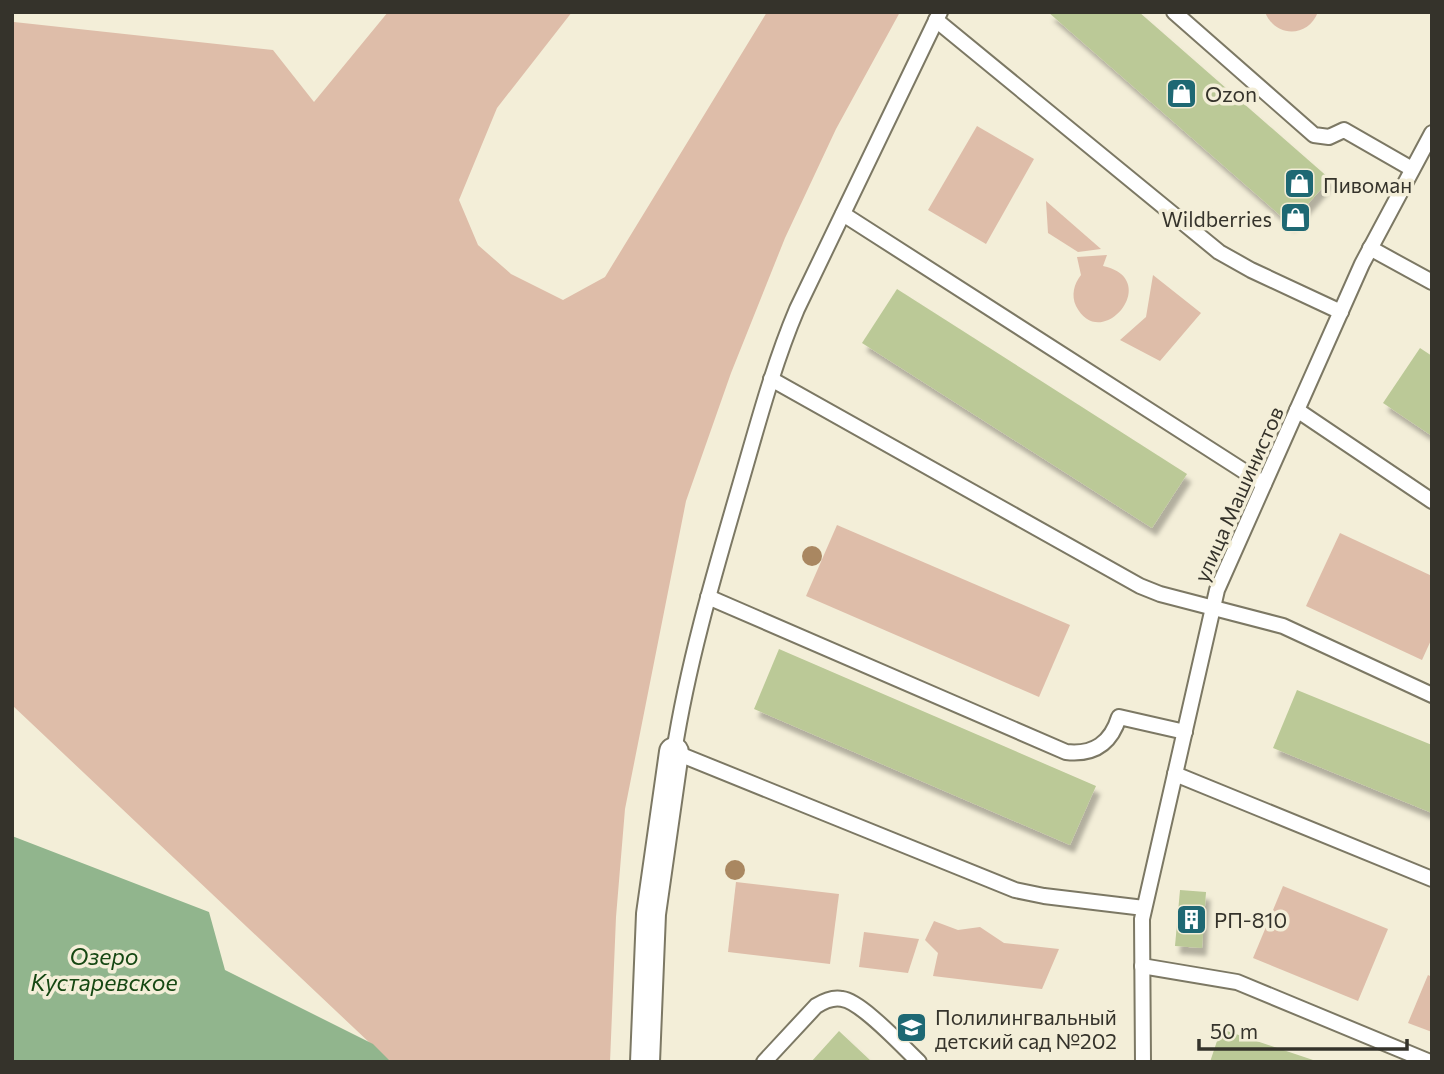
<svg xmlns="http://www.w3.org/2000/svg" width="1444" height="1074" viewBox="0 0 1444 1074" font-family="Commissioner,sans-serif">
<defs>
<filter id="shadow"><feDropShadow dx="4.5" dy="8" stdDeviation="2" flood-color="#0004"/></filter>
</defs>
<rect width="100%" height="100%" fill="#f3eed8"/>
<!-- green -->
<g fill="#debda9">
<polygon points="12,12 14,12 14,22 273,50 314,102 388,12 572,12 497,108 459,200 478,245 511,274 563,300 605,277 767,12 900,12 836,129 785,238 731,373 686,501 625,809 616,917 610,1062 390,1062 12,705"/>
<path d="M1265,12h53c-10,26 -43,26 -53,0z"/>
<polygon points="977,126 1034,159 986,244 928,210"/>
<polygon points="1046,201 1101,249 1078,252 1048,233"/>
<path d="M1107,255l-4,11c61,13 -2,89 -27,40 -5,-11 -2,-22 5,-31l-4,-18z"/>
<polygon points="1153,275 1201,313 1160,361 1120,340 1146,317"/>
<polygon points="837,525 1070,625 1039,697 806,596"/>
<polygon points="1340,533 1432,576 1432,638 1422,660 1306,606"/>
<polygon points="736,882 839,894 830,964 728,952"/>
<polygon points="1283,886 1388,929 1358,1001 1253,958"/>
<polygon points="934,921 958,930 980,927 1004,943 1059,949 1042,989 933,976 938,953 925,940"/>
<polygon points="864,932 919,939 908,973 859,967"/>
<polygon points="1428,975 1432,977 1432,1032 1408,1023"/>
</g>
<!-- water -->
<polygon fill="#91b58d" points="12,836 209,912 225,970 373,1044 391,1062 12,1062"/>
<!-- building -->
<g fill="#bbc997" filter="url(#shadow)">
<polygon points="1048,12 1139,12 1330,179 1290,224"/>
<polygon points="897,289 1187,474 1152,528 862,343"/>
<polygon points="1420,348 1432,356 1432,436 1383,403"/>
<polygon points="779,649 1096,786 1070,845 754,709"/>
<polygon points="1297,690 1432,745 1432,813 1273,748"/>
<polygon points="1180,890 1206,892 1202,948 1175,946"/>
<polygon points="1221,1029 1316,1061 1316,1062 1210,1062"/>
<polygon points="839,1031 872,1062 811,1062"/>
</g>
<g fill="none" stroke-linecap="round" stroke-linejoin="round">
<defs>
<g id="service">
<path d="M940,12l-143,297c-25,59 -41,122 -59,183 -25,86 -50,171 -64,260l341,138 29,6 100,12"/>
<polyline points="1174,12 1314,135 1329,137 1344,130 1412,169"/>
<polyline points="936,20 1219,252 1251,270 1341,312"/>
<polyline points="843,214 1264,484"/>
<polyline points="1370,248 1432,282"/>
<polyline points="771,379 1140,586 1160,594 1283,626 1432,695"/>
<polyline points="1297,410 1432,501"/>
<path d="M708,597l358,155c28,3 45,-9 53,-35l66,15"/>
<polyline points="1175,774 1432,879"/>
<polyline points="1142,966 1237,982 1430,1062"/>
<path d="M764,1062l52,-56c8,-5 17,-9 26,-7 19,2 61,48 77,63"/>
<polyline points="1143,1062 1142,919 1217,590 1362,264 1432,133"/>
</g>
<polyline id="minor" points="645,1062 651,914 674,752"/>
</defs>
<!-- service casing -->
<use href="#service" stroke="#7c7864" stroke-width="18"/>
<!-- minor casing -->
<use href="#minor" stroke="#7c7864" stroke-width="32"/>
<!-- service -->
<use href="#service" stroke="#fff" stroke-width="14"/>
<!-- minor -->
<use href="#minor" stroke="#fff" stroke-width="28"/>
</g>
<!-- trees -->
<g fill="#a98761">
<circle cx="812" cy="556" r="10"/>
<circle cx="735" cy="870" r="10"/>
</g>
<!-- icons -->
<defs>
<symbol id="shop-square" viewBox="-11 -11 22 22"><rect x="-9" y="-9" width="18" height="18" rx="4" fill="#1e6873" stroke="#f3eed8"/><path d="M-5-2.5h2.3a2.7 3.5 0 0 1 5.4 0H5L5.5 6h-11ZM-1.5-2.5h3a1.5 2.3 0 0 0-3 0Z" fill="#fff"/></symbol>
<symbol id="building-square" viewBox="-11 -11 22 22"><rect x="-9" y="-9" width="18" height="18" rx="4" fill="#1e6873" stroke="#f3eed8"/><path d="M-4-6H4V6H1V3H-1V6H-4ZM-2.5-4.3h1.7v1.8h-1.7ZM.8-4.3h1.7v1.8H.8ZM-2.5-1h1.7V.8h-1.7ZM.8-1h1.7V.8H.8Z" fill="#fff"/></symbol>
<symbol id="school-square" viewBox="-11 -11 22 22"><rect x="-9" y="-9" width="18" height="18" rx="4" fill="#1e6873" stroke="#f3eed8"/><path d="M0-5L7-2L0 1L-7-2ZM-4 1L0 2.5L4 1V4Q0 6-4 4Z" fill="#fff"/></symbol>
</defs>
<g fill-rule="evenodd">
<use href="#shop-square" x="1164" y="76" width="35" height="35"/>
<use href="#shop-square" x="1282" y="166" width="35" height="35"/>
<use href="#shop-square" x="1278" y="200" width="35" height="35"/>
<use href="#building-square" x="1174" y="902" width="35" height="35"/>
<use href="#school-square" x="894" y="1010" width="35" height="35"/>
</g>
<g text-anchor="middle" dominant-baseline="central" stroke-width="7" stroke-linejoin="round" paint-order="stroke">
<!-- poi labels -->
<g font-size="21" fill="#35332b" stroke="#f3eed8" text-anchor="start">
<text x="1205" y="93">Ozon</text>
<text x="1323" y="184">Пивоман</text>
<text x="1272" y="218" text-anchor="end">Wildberries</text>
<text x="1214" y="919">РП-810</text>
<text x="935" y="1016">Полилингвальный<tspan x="935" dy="24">детский сад №202</tspan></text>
</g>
<!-- street labels -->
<g font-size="21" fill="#35332b" stroke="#f3eed8">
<text transform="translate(1238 494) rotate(-66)">улица Машинистов</text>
</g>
<!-- water labels -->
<g font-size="23" font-style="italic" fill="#154712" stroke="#f3eed8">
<text x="104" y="956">Озеро<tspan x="104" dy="26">Кустаревское</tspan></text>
</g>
</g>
<!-- border -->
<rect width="1444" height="1074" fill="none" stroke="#35332b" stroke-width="28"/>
<!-- scale -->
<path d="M1199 1039v10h208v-10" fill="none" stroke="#35332b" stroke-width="3.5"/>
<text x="1210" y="1039" font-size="21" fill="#35332b" stroke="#f3eed8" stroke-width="5" paint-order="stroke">50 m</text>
</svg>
